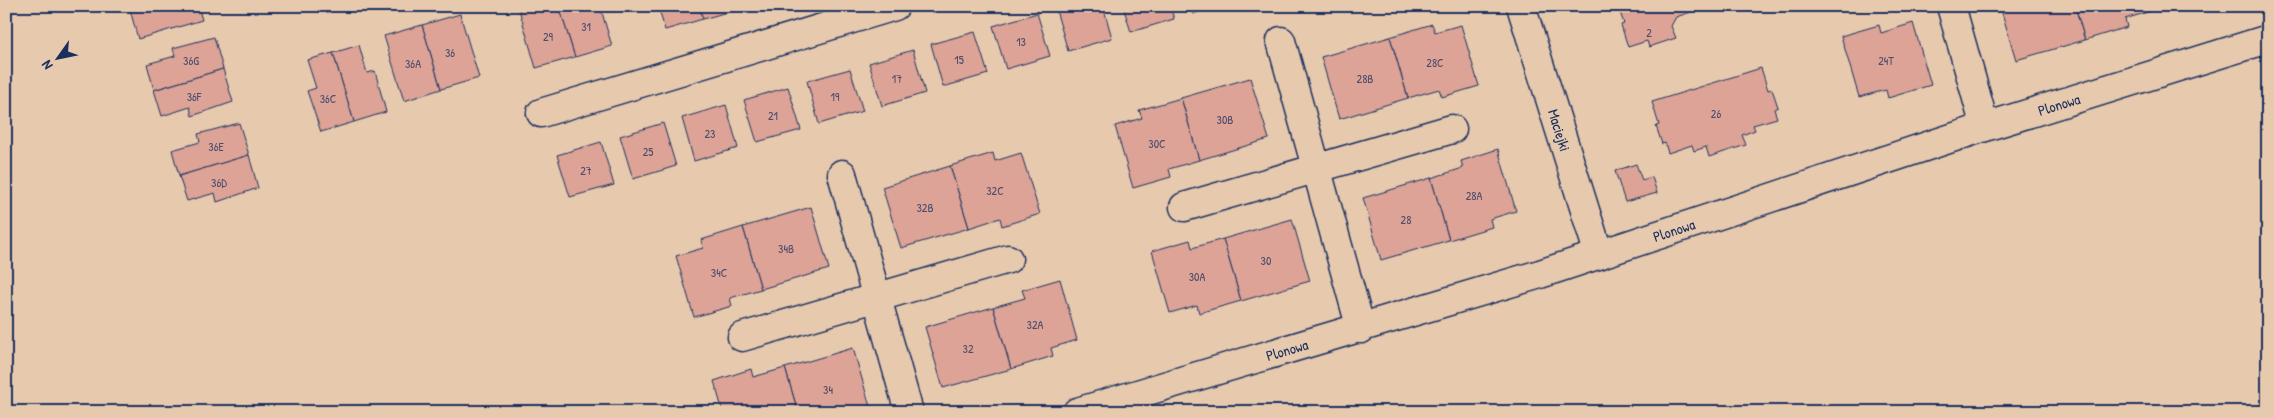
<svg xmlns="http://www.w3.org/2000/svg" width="2274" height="418" viewBox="0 0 2274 418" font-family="'Patrick Hand',sans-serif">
<rect width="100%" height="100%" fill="#e7caae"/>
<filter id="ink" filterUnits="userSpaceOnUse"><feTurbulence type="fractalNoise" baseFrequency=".02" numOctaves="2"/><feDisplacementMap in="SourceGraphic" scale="10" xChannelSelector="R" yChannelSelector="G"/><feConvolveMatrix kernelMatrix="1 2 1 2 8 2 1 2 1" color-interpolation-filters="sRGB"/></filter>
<g filter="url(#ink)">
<!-- building -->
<g fill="#dca396" stroke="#1b2f5e">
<polygon points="129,6 198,6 202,20 138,39"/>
<polygon points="518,6 559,6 575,57 536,68"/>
<polygon points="559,6 600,6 612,46 575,57"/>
<polygon points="658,6 699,6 703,19 665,30"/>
<polygon points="699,6 740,6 741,8 703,19"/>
<polygon points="1059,6 1103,6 1112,38 1068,51 1055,7"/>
<polygon points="1123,6 1170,6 1174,19 1131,32"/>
<polygon points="1191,6 1218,6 1193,14"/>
<polygon points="1615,6 1693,6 1694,11 1676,17 1671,26 1676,38 1649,47 1647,41 1628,47 1621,25 1624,24 1620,12 1617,13"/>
<polygon points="2000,6 2075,6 2085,40 2016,60"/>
<polygon points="2075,6 2150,6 2151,11 2125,19 2127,27 2085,40"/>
<polygon points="1037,13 1050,56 1006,69 993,26"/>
<polygon points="460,14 479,78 441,89 422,25"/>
<polygon points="1913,23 1931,85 1888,98 1886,90 1859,97 1841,36 1879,25 1881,33"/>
<polygon points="1432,24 1435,32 1461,25 1479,86 1442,97 1439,89 1408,98 1390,37"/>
<polygon points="422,25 441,89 404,101 384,36"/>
<polygon points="975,32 988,74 943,87 931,44"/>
<polygon points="214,37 223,69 154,90 147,64 175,56 173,48"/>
<polygon points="1390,37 1408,98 1339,119 1321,57"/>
<polygon points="359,45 367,73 375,71 386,112 354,122 333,53"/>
<polygon points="913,50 925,93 882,106 869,63"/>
<polygon points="333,53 354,122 321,132 307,91 316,88 307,60"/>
<polygon points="1761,68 1768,90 1772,89 1778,107 1774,109 1777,118 1753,125 1755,130 1742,135 1746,145 1709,157 1706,147 1694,151 1692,145 1668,153 1665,143 1662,144 1656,126 1659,125 1652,102"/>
<polygon points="223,69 233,102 192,116 190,107 162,116 154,90"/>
<polygon points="850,69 863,111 819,124 807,81"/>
<polygon points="1250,78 1269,139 1199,160 1181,98"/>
<polygon points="788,87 801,130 757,142 744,100"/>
<polygon points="1181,98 1199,160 1169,169 1171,177 1133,188 1115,126 1142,118 1139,110"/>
<polygon points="726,105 738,148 694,161 682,118"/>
<polygon points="239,123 249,155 179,176 172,150 200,142 198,134"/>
<polygon points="663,123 676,166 633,179 620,136"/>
<polygon points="601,142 614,185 570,197 557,155"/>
<polygon points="1498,149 1516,211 1490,219 1492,227 1449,240 1431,178 1463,168 1461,161"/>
<polygon points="993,153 995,161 1021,153 1040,214 1002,226 1000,218 969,228 950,166"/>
<polygon points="249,155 258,188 217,202 215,193 187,201 179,176"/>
<polygon points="1636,164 1642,180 1652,177 1657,193 1625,202 1615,171"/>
<polygon points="950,166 969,228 901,248 882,187"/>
<polygon points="1431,178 1449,240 1381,260 1363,198"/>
<polygon points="811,207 829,269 761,289 743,227"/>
<polygon points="1292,219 1310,281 1241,301 1223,239"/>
<polygon points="743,227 761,289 730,298 732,306 694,317 676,256 703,248 701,240"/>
<polygon points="1223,239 1241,301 1199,313 1197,305 1170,313 1152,251 1190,240 1192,248"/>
<polygon points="1060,279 1077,340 1051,348 1053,356 1011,369 993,307 1025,298 1022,290"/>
<polygon points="993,307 1011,369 943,388 925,327"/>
<polygon points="853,348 871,410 864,412 798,412 785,368"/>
<polygon points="785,368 798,412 723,412 714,381 751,369 753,377"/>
</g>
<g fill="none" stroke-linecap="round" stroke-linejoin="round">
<defs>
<g id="street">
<path id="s1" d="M1521,6l78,249"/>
<polyline points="1951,6 1985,127"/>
<polyline points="1281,41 1361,329"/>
<polyline points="541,113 895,6"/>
<polyline points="842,174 909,412"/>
<polyline points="1184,207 1452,129"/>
<polyline points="742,337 1008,259"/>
<path id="s2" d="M1077,412l463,-138 445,-147 283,-88"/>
</g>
</defs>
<!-- street casing -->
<use href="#street" stroke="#1b2f5e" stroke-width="31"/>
<!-- street -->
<use href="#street" stroke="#e7caae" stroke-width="28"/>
</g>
</g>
<g text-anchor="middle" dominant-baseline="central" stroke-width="4.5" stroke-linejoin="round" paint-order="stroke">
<!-- number labels -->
<g font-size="12" fill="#4b4c6c">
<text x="586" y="26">31</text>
<text x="1649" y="32">2</text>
<text x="548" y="36">29</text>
<text x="1021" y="41">13</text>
<text x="450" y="52">36</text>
<text x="959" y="59">15</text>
<text x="191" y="60">36G</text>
<text x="1886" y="60">24T</text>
<text x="1435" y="62">28C</text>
<text x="413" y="63">36A</text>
<text x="897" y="78">17</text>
<text x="1365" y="78">28B</text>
<text x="194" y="96">36F</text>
<text x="835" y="96">19</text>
<text x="328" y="98">36C</text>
<text x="1716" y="113">26</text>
<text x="773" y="115">21</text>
<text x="1225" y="119">30B</text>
<text x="710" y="133">23</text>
<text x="1157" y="143">30C</text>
<text x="216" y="146">36E</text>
<text x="648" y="151">25</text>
<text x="586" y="170">27</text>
<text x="219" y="182">36D</text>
<text x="995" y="190">32C</text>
<text x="1474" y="195">28A</text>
<text x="925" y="207">32B</text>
<text x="1406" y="219">28</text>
<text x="786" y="248">34B</text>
<text x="1266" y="260">30</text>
<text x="719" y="272">34C</text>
<text x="1197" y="276">30A</text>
<text x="1035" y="324">32A</text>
<text x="968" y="348">32</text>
<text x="828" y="389">34</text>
</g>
<!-- street labels -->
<g font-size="15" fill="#1b2f5e" stroke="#e7caae">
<text stroke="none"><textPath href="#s2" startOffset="1029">Plonowa</textPath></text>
<text stroke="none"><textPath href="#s1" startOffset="130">Maciejki</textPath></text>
<text stroke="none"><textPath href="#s2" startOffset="624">Plonowa</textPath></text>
<text stroke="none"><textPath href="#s2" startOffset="219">Plonowa</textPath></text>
</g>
</g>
<!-- margin -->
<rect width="2274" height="418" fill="none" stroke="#e7caae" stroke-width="25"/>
<rect x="12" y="12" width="2249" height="393" fill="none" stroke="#1b2f5e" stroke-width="2" filter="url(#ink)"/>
<!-- north arrow -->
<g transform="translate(58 58) rotate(237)" stroke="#e7caae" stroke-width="4" paint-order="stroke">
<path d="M0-4L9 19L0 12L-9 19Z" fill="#1b2f5e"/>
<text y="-8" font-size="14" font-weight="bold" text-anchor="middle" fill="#1b2f5e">N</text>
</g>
</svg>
